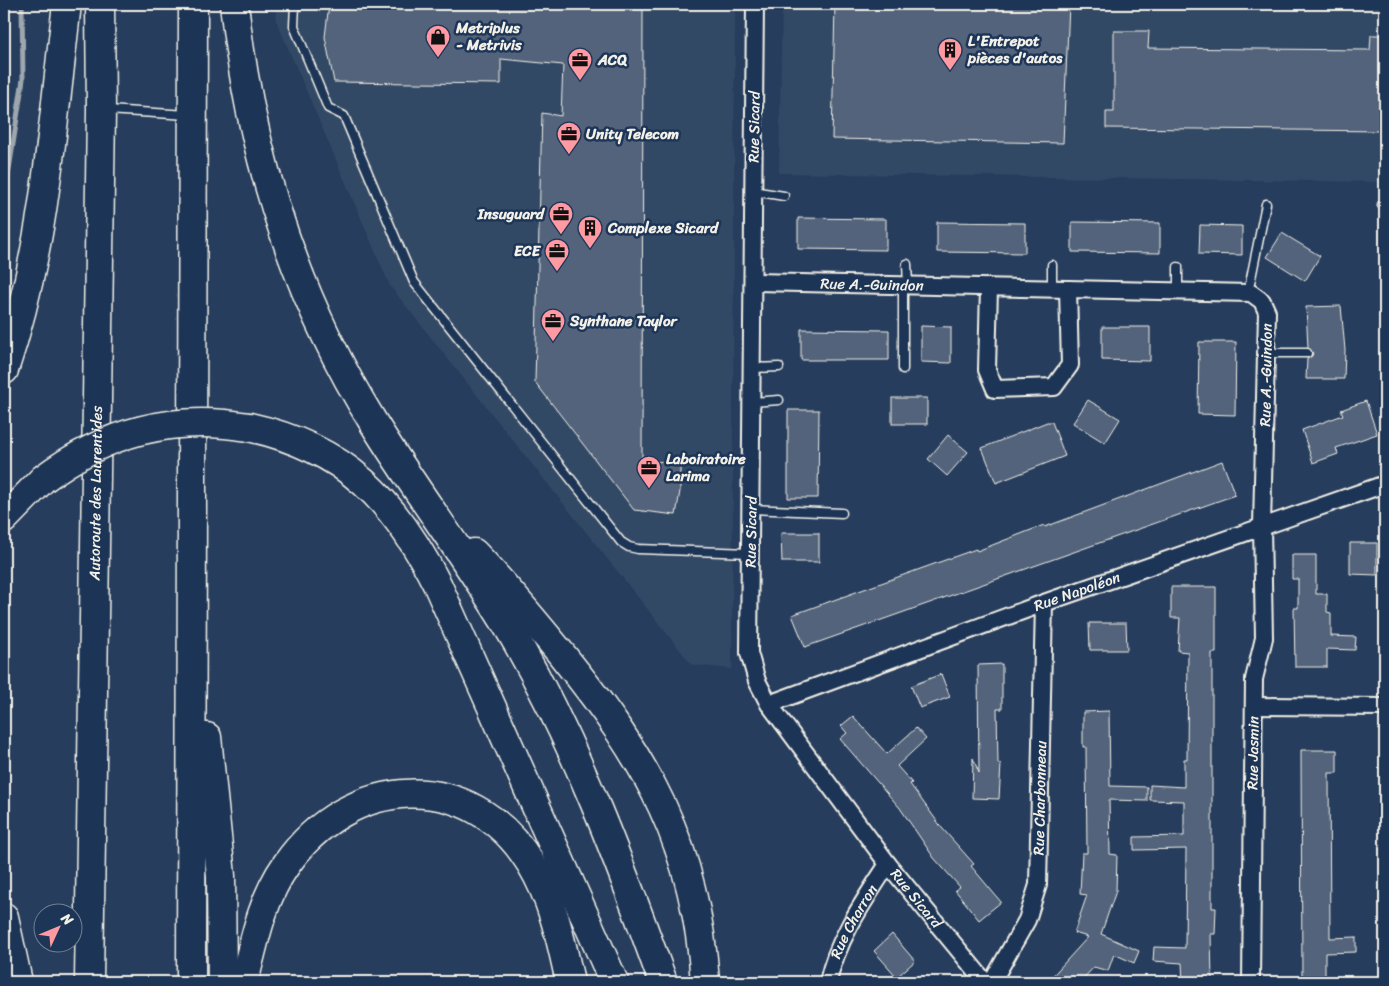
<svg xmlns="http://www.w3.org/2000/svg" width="1389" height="986" viewBox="0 0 1389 986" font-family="Sriracha,sans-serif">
<rect width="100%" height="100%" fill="#263d5d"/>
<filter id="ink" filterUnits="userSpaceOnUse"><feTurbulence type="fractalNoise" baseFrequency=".02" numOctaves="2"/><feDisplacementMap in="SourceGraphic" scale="10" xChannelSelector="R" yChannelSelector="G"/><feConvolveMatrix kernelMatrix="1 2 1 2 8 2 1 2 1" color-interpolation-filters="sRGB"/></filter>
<g filter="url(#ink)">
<!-- built -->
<g fill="#334966">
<polygon points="276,4 735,4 732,669 692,665 390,286 276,20"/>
<polygon points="782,4 1385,4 1385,182 779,173"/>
</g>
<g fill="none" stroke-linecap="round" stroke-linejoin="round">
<!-- stream -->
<polyline stroke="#9fa7ae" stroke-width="5" points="4,202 23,79 22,4"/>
</g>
<!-- building -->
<g fill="#52647b" stroke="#f4f1e8">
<polygon points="329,4 643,4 642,461 680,462 680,491 676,515 634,510 535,382 542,113 561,116 563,65 501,59 501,84 334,82 325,37"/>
<polygon points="835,4 1069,4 1063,143 832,139"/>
<polygon points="1114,31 1149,31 1148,48 1370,50 1371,35 1385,35 1385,131 1106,128 1106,112 1114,112"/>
<polygon points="798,218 886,219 886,250 798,249"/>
<polygon points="937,222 1025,223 1025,253 937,252"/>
<polygon points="1072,222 1160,223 1160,253 1072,252"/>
<polygon points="1200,225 1242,226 1242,255 1199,254"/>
<polygon points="1282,233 1320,256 1305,281 1267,257"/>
<polygon points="1341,306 1345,350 1344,379 1306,379 1307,359 1312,356 1313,353 1308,348 1306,307"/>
<polygon points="921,326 951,327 951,363 921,362"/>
<polygon points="1102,327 1150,327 1150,361 1102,360"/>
<polygon points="801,329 889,330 889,360 801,360"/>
<polygon points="1199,342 1236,342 1235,415 1198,414"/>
<rect x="892" y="398" width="35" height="26"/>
<polygon points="1088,400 1120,419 1105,443 1073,423"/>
<polygon points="1366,401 1377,434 1336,448 1338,454 1313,463 1302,430 1343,415 1341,410"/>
<polygon points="788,410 819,410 818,498 788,498"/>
<polygon points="1047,422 1052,422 1065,456 996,483 982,448"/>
<polygon points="948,435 968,452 947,476 928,459"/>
<polygon points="1222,461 1235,495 805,647 792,615 976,549 977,551 1044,525 1045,527"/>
<polygon points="781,533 819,533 819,562 782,562"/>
<polygon points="1350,543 1377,543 1377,575 1350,574"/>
<polygon points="1292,555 1316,555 1316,594 1327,594 1327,612 1331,613 1331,636 1356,637 1355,650 1327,649 1327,667 1295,667 1294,608 1298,608 1298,579 1292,579"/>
<polygon points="1171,587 1216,587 1216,653 1212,653 1212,908 1216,908 1215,934 1211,934 1212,982 1183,982 1182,963 1153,961 1154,947 1185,948 1186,849 1134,850 1134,837 1184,836 1184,801 1150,800 1150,785 1184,787 1184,759 1187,759 1188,652 1178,651 1180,618 1171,618"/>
<polygon points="1089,623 1126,623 1127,650 1090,650"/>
<polygon points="1002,664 1002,709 997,709 998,764 1001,764 999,799 972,798 973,758 979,773 978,665"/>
<polygon points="941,674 950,697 920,708 911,686"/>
<polygon points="1109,711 1110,786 1147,787 1147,801 1109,800 1110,854 1117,855 1116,891 1101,934 1139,951 1134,963 1114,954 1108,971 1094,967 1080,982 1047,982 1088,937 1074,933 1087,895 1080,894 1082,853 1087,853 1086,747 1083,747 1083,712"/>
<polygon points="853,716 887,754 916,728 926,739 897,766 912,783 910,784 942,828 974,864 971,866 1001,902 979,920 955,890 960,887 934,858 900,808 840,739 847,733 841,726"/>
<polygon points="1301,750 1337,750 1337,773 1329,773 1330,938 1356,937 1356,952 1325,953 1325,982 1302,982"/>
<polygon points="892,934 915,961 897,977 874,951"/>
</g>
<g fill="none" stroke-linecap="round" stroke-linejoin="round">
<defs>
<g id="service">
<polyline points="295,4 294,26 328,108 344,116 414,282 621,542 629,547 638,549 750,553"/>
<polyline points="107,110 188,115"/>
<polyline points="753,191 784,196"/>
<polyline points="1382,205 1385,205"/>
<polyline points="907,264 908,285"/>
<polyline points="1052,265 1052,288"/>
<polyline points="903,285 903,369"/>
<polyline points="1178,291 1178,267"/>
<polyline points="1248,293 1266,204"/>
<polyline points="1266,353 1307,353"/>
<polyline points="753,368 779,367"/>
<polyline points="752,402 779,400"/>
<polyline points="751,509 842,513"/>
</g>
<g id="minor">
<path id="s1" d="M755,4l-6,649 8,28 12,23 119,160 97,118"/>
<path id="s2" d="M754,282l497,11 11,8 5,11 -5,214 2,112 -10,41 -3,303"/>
<polyline points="989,287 987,370 995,389 1054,387 1070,365 1068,289"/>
<path id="s3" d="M769,704l275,-101 341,-119"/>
<polyline points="1254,706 1385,707"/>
<path id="s4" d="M828,982c9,-43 36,-81 60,-118"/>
<path id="s5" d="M992,982l35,-62 11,-35 6,-282"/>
</g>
<g id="motorway">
<path d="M234,4c16,148 60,290 139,418 46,75 101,145 145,222 61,108 103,222 145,338"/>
<path d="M4,370c41,-121 48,-241 63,-366"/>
<path d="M249,427c96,21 146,73 189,159l176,396"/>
<polyline points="4,519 43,479"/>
<path d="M474,553c32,33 60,68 89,103 85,105 133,189 142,326"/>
<polyline points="207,737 221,876 222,982"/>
<polyline points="4,917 18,982"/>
<path id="s6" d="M89,982l12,-872 -1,-106"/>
<polyline points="191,982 193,4"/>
<path d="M244,982c10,-40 18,-83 42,-117 62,-90 185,-100 245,-1 22,36 30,77 39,118"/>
</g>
</defs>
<!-- service casing -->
<use href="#service" stroke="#f4f1e8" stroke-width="11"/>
<!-- minor casing -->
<use href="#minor" stroke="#f4f1e8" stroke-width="20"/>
<!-- motorway casing -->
<use href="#motorway" stroke="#f4f1e8" stroke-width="31"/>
<!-- service -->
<use href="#service" stroke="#1d3557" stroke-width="8"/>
<!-- minor -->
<use href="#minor" stroke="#1d3557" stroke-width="16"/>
<!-- motorway -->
<use href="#motorway" stroke="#1d3557" stroke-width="28"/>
<defs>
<path id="motorway-bridge" d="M43,479c63,-47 128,-65 206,-52"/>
</defs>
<!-- motorway-bridge casing -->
<use href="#motorway-bridge" stroke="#f4f1e8" stroke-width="31" stroke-linecap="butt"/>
<!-- motorway-bridge -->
<use href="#motorway-bridge" stroke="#1d3557" stroke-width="28"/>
</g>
</g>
<!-- icons -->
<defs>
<symbol id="shop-pin" viewBox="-11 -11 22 30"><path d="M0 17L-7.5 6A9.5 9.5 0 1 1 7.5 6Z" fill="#ff9aa2" stroke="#1d3557"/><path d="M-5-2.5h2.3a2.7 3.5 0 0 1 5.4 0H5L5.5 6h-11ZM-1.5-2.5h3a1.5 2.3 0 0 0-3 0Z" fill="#111"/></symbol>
<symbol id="building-pin" viewBox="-11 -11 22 30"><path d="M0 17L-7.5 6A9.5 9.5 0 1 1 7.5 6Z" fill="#ff9aa2" stroke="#1d3557"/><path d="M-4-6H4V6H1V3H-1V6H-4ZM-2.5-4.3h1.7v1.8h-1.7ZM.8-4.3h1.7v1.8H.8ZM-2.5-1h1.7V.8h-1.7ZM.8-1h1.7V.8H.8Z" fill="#111"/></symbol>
<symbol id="office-pin" viewBox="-11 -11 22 30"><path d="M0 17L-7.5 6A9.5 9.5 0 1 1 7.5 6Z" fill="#ff9aa2" stroke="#1d3557"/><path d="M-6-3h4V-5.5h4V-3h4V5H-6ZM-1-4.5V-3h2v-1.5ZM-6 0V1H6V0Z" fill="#111"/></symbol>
</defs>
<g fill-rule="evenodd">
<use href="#shop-pin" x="424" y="23" width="28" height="38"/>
<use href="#building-pin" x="936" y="36" width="28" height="38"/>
<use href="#office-pin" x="566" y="46" width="28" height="38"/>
<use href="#office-pin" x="555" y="120" width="28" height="38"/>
<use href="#office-pin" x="547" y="200" width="28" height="38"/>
<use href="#building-pin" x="576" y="214" width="28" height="38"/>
<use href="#office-pin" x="543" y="237" width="28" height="38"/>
<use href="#office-pin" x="539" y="307" width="28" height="38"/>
<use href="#office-pin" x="635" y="454" width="28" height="38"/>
</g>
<g text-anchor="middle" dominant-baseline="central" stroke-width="5" stroke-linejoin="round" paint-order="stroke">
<!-- poi labels -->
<g font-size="15" font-weight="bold" fill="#f4f1e8" stroke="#1d3557" text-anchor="start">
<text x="456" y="28">Metriplus<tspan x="456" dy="17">- Metrivis</tspan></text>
<text x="968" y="41">L'Entrepot<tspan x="968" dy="17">pièces d'autos</tspan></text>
<text x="598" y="60">ACQ</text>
<text x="586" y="134">Unity Telecom</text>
<text x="544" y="214" text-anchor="end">Insuguard</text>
<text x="608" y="228">Complexe Sicard</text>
<text x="540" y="251" text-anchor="end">ECE</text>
<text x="570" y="321">Synthane Taylor</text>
<text x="666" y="459">Laboiratoire<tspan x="666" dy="17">Larima</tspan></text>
</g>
<!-- street labels -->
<g font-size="15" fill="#f4f1e8" stroke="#1d3557">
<text transform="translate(754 127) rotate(-89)">Rue Sicard</text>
<text stroke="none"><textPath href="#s2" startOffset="118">Rue A.-Guindon</textPath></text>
<text transform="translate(1266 375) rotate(-89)">Rue A.-Guindon</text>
<text stroke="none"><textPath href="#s6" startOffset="489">Autoroute des Laurentides</textPath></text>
<text transform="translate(751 532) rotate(-89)">Rue Sicard</text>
<text stroke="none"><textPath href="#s3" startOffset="328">Rue Napoléon</textPath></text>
<text transform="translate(1253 753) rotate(-89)">Rue Jasmin</text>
<text stroke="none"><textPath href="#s5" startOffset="195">Rue Charbonneau</textPath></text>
<text stroke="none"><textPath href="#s1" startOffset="948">Rue Sicard</textPath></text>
<text stroke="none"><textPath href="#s4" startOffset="66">Rue Charron</textPath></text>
</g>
</g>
<!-- margin -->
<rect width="1389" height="986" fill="none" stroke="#1d3557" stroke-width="20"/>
<rect x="10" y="10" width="1369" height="966" fill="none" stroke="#f4f1e8" stroke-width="2" filter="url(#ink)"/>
<!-- north arrow -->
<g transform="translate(58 928) rotate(46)"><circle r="24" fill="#1d3557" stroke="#738091"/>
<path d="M0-4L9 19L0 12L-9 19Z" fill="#ff9aa2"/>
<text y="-8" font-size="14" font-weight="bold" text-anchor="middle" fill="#f4f1e8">N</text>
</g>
</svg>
